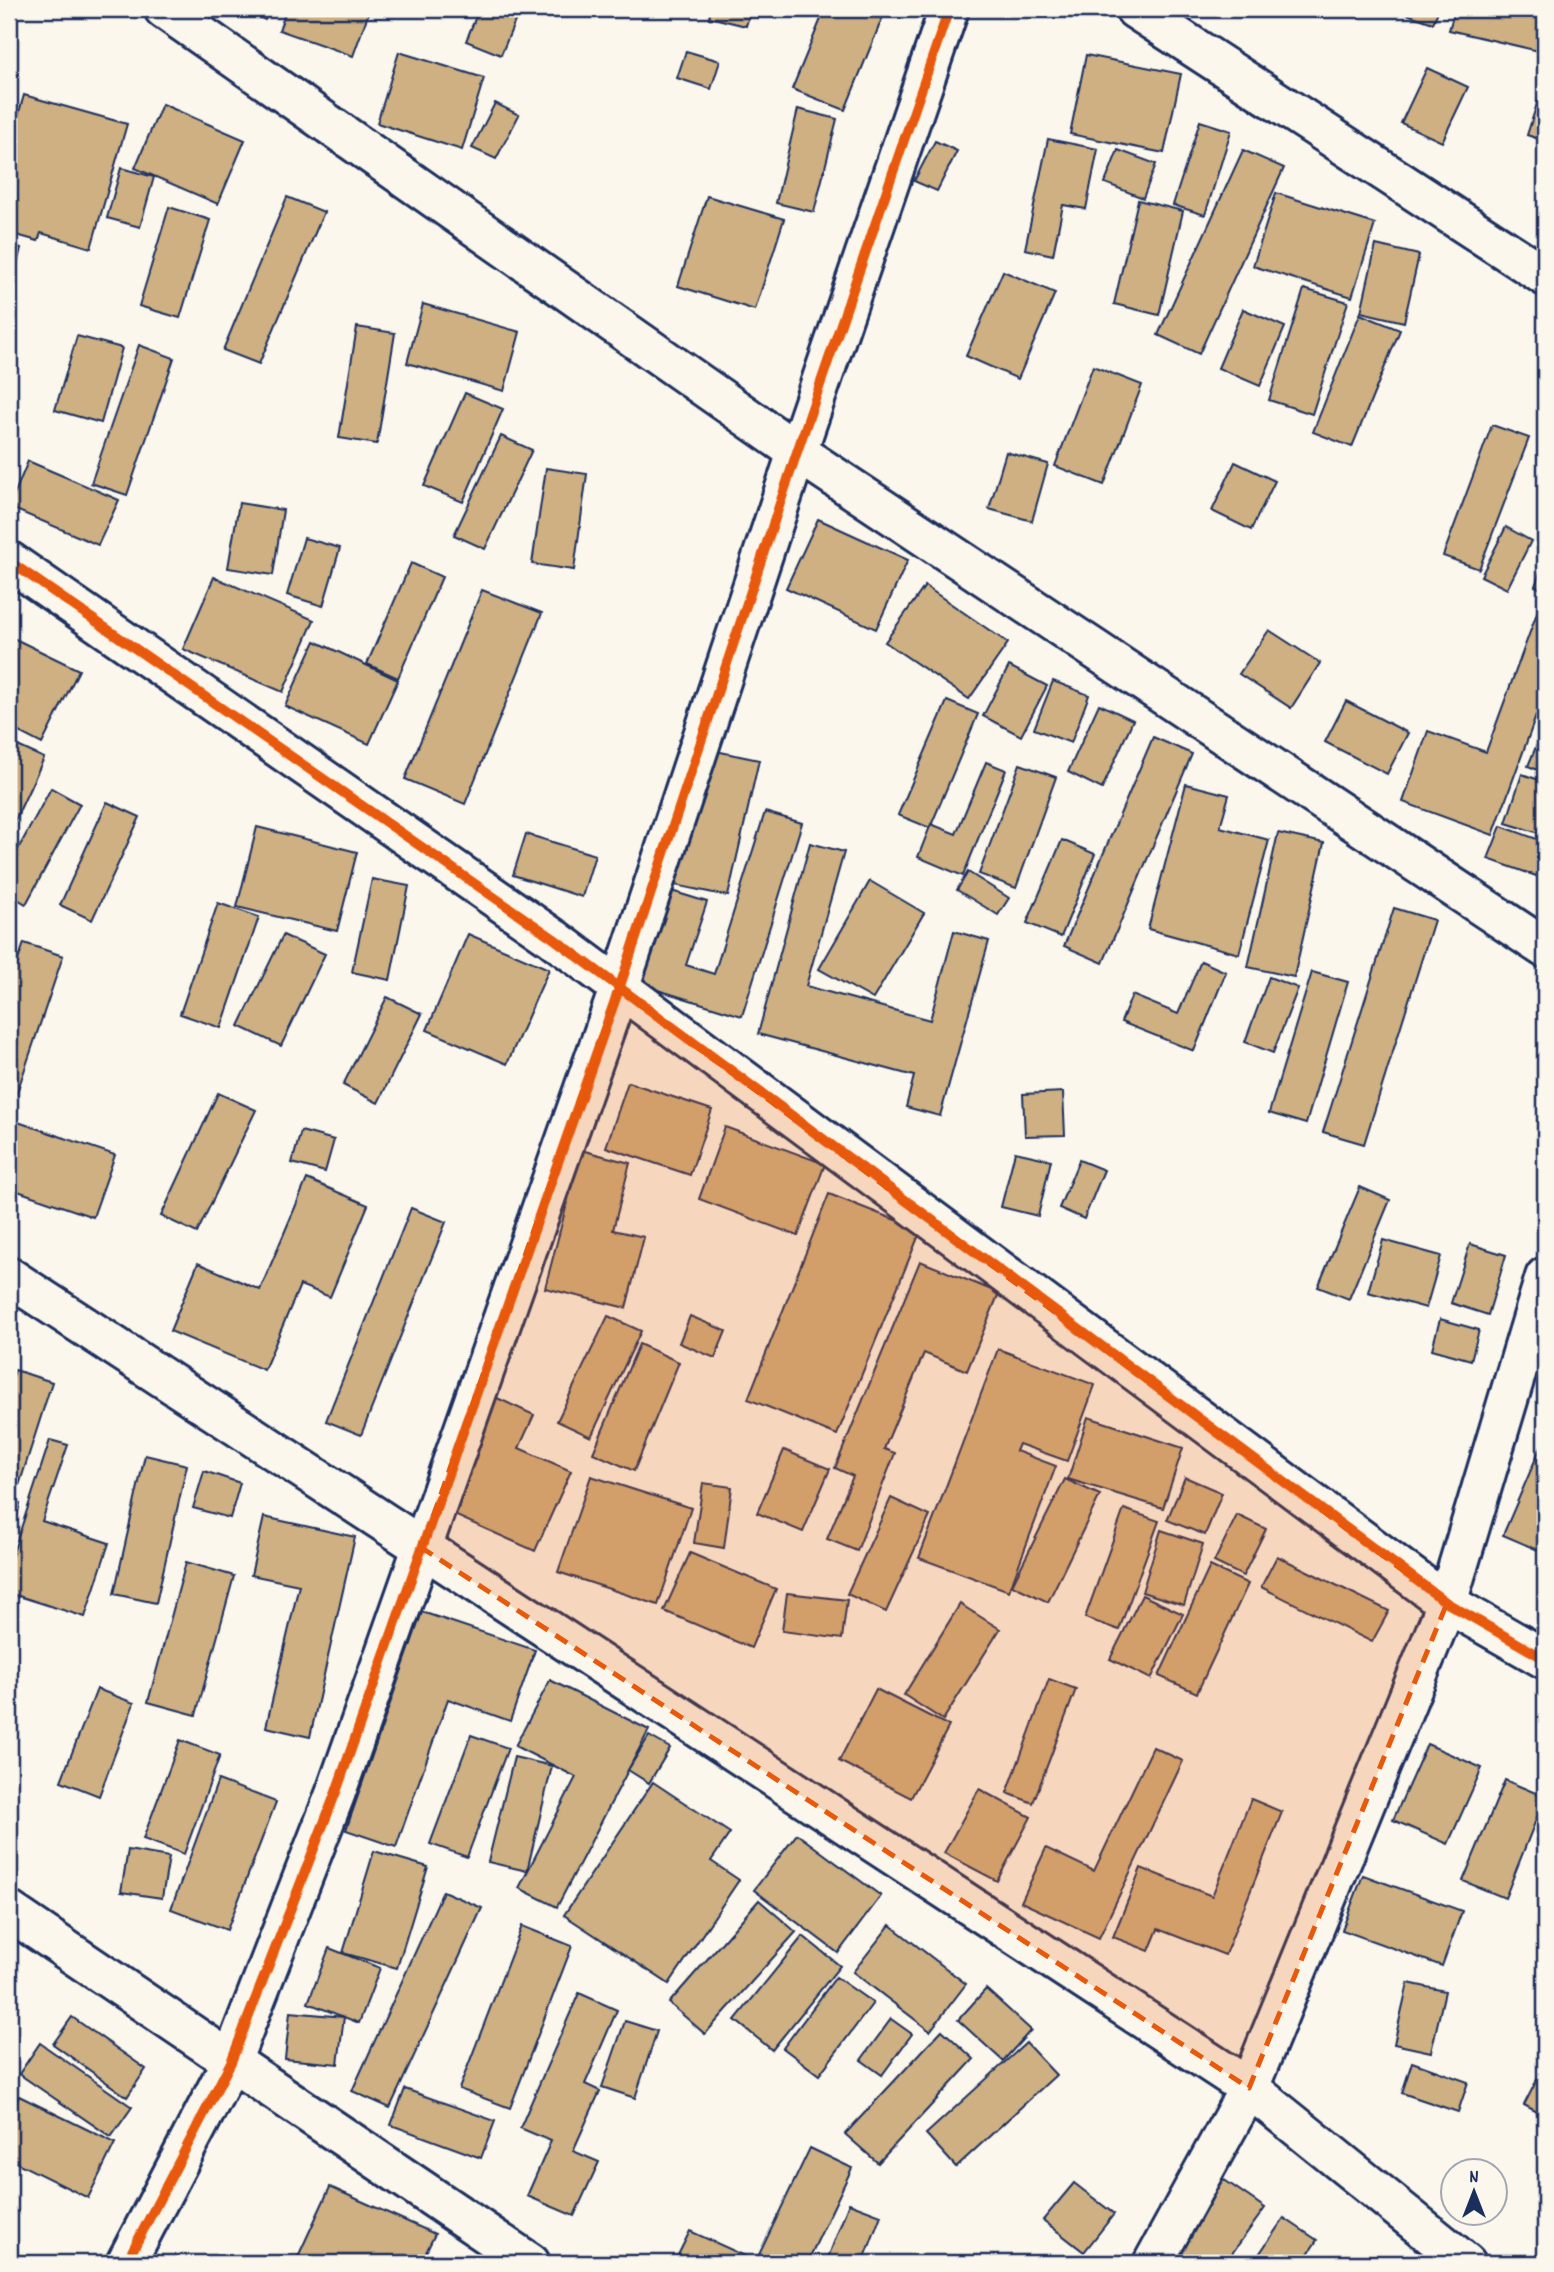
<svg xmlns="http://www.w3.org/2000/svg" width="1554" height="2272" viewBox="0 0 1554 2272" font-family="Dekko,sans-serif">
<rect width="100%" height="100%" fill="#fbf7ec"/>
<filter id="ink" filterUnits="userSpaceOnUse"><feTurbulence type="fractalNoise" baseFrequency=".0143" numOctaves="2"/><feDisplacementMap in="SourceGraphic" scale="14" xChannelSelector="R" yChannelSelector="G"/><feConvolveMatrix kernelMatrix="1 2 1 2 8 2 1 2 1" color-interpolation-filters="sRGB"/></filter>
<g filter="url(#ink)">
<!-- building -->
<g fill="#ceb082" stroke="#1b2f5e" stroke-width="2">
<polygon points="241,9 270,9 265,20"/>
<polygon points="287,9 370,9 353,56 279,30"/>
<polygon points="479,9 520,9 501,55 466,41"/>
<polygon points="711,9 751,9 746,26 709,17"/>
<polygon points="825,9 886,9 845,110 792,89"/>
<polygon points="1392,9 1439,9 1433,23"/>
<polygon points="1455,9 1545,9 1545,41 1543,52 1449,30"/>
<polygon points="686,51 720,61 711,89 677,78"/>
<polygon points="399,52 484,78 462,150 377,123"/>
<polygon points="1086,55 1181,74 1164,153 1070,134"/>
<polygon points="1427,68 1468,87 1442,142 1401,123"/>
<polygon points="1545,79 1545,141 1527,135"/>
<polygon points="24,95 127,124 91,248 41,233 38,241 9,233 9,147"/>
<polygon points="495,103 519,115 496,159 472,148"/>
<polygon points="162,104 245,140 218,204 135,168"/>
<polygon points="798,109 837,119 814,212 776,203"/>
<polygon points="1200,121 1231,131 1205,215 1173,205"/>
<polygon points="1048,139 1098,149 1086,209 1063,205 1053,255 1025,249"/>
<polygon points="935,141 957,151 937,191 914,181"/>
<polygon points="1118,150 1156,164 1143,198 1105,183"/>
<polygon points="1243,150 1284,168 1199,354 1158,335"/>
<polygon points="121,168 154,177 140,227 107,218"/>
<polygon points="1276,193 1375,224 1352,297 1253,266"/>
<polygon points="707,196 784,219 755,310 678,286"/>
<polygon points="287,197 324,212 259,364 223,350"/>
<polygon points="1138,200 1183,211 1159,315 1114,304"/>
<polygon points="169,207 210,220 180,318 139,306"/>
<polygon points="9,245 21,248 9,298"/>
<polygon points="1376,245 1419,255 1404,322 1361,312"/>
<polygon points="1003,271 1055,293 1018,379 966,356"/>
<polygon points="1304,289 1348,302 1312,414 1269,400"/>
<polygon points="423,304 520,332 504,391 407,363"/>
<polygon points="1243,309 1285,327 1260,386 1218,368"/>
<polygon points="1360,314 1400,330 1352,447 1313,432"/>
<polygon points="357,327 395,333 377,444 339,438"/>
<polygon points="77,336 122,348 101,423 55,410"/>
<polygon points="139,345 174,358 127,495 91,483"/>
<polygon points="1093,366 1142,385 1104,485 1055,466"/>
<polygon points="465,393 503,409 463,502 424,486"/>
<polygon points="1492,425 1529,438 1479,569 1443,556"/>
<polygon points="501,436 532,450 485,549 454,535"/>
<polygon points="1006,452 1048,464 1032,521 989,509"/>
<polygon points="28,461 119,500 98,545 9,507"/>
<polygon points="1235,462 1275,481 1251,530 1212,511"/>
<polygon points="546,468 587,474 574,570 532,564"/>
<polygon points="239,503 283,510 273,575 228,568"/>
<polygon points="818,519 908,560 876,629 786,588"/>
<polygon points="1506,527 1531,541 1507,589 1481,576"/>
<polygon points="304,538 340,548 323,606 287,595"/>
<polygon points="1545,559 1545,691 1493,835 1403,802 1428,731 1486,752 1545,591 1535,586"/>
<polygon points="411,563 442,577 398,678 367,664"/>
<polygon points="214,577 314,620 283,692 183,649"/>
<polygon points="925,586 1008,643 969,699 885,642"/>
<polygon points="482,590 542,613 465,804 405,779"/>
<polygon points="1269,630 1320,663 1291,708 1239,674"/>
<polygon points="9,636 79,670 42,744 9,727"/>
<polygon points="315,641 398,680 369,744 285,706"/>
<polygon points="1009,666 1047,686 1021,736 983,716"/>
<polygon points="1053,681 1089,695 1071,743 1034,729"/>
<polygon points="947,701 978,714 930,828 898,815"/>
<polygon points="1346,701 1408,733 1387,774 1325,742"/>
<polygon points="1099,704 1133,720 1102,789 1068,772"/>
<polygon points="1545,725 1545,773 1528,766"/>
<polygon points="1153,737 1192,754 1103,963 1064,946"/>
<polygon points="9,742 44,758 9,833"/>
<polygon points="706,749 759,760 728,896 675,885"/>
<polygon points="986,762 1006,770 963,876 918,857 931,824 956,834"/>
<polygon points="1020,764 1056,777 1016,888 979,874"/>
<polygon points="1522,774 1545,782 1545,835 1506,823"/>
<polygon points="1186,784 1229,795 1220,827 1269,840 1239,954 1148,929"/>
<polygon points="51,788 80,804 26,904 9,894 9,866"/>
<polygon points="107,802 140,817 92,920 60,905"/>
<polygon points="765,812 802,823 742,1016 635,983 665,889 707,902 686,965 714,974"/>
<polygon points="1501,826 1545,842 1545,879 1488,859"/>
<polygon points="257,827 357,852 337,931 237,907"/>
<polygon points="1278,833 1324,843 1294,977 1248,967"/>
<polygon points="526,834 595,855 582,897 513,875"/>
<polygon points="1062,840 1095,854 1061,937 1027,923"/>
<polygon points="810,843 844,852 806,986 930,1020 954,931 989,941 940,1116 906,1107 914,1076 758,1034"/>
<polygon points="968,872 1009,898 998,915 957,890"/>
<polygon points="372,879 409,886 390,980 352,972"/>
<polygon points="870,881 924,913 873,999 819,969"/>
<polygon points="218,903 259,917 221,1028 180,1014"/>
<polygon points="1394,908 1434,920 1364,1144 1323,1132"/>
<polygon points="468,934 549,969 507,1064 427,1030"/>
<polygon points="283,935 325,954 281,1046 239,1026"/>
<polygon points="24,943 63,956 9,1116 9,987"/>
<polygon points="1201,961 1226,972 1194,1051 1121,1022 1132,995 1178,1014"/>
<polygon points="1312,972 1348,982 1306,1124 1269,1113"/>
<polygon points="1269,977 1298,988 1273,1053 1245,1042"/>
<polygon points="387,997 422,1014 378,1103 343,1085"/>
<polygon points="628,1082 712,1110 690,1175 606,1147"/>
<polygon points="1063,1092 1065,1135 1025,1136 1023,1094"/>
<polygon points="218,1093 256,1110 197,1233 161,1216"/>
<polygon points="12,1120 115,1155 93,1217 9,1188 9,1130"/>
<polygon points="725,1127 825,1164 798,1236 699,1199"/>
<polygon points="301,1131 334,1140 325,1172 292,1163"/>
<polygon points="581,1150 630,1163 613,1230 644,1237 626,1308 545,1288"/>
<polygon points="1015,1152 1051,1160 1038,1216 1001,1207"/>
<polygon points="1079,1160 1104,1170 1084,1219 1059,1208"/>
<polygon points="307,1179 368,1205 330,1297 300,1285 264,1370 170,1331 198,1263 260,1290"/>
<polygon points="1360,1187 1390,1200 1349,1299 1318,1287"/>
<polygon points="829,1194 921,1230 837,1435 748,1399"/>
<polygon points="411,1208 446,1222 361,1435 326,1421"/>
<polygon points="1383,1240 1441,1256 1426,1308 1368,1292"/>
<polygon points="1470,1244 1506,1255 1488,1315 1451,1303"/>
<polygon points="920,1261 999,1293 967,1371 924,1353 884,1449 895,1453 857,1551 827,1539 853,1476 835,1468"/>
<polygon points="608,1316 641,1331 591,1437 557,1421"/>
<polygon points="690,1316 726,1331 715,1358 679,1343"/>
<polygon points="1440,1319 1479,1330 1471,1360 1432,1349"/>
<polygon points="639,1344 679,1362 634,1471 593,1453"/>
<polygon points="998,1349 1095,1385 1067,1461 1019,1444 1016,1451 1056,1466 1009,1591 919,1558"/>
<polygon points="15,1370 52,1382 15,1498 9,1496 9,1389"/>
<polygon points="495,1397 534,1415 519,1448 571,1471 535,1551 443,1510"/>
<polygon points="1088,1417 1183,1448 1163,1508 1068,1479"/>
<polygon points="1545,1437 1545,1553 1503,1535"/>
<polygon points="50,1440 68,1445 42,1521 109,1543 85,1617 9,1593 9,1565"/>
<polygon points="784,1450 830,1469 803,1532 757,1513"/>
<polygon points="145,1455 187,1465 156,1603 114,1594"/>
<polygon points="204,1471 240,1483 230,1518 193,1508"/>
<polygon points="591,1476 691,1508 658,1605 558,1572"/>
<polygon points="1185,1477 1222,1493 1205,1535 1167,1520"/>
<polygon points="1065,1479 1100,1495 1048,1602 1012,1585"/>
<polygon points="703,1483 732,1487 724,1548 694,1543"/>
<polygon points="891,1498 930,1516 886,1612 847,1594"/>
<polygon points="9,1501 20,1504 9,1544"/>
<polygon points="1124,1509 1159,1521 1119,1630 1085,1618"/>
<polygon points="1237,1515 1266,1529 1243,1576 1214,1562"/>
<polygon points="264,1517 355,1537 310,1737 266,1727 299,1585 251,1575"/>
<polygon points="1161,1530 1203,1544 1184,1605 1142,1592"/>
<polygon points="690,1553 776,1589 751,1648 664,1611"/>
<polygon points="1277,1556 1389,1611 1372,1642 1261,1587"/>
<polygon points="186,1562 234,1576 196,1715 148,1702"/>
<polygon points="1210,1566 1248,1584 1197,1693 1159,1676"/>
<polygon points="787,1593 847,1600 842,1639 782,1631"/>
<polygon points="1142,1595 1183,1614 1151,1679 1110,1659"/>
<polygon points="960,1604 1000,1629 943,1720 904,1695"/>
<polygon points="422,1612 535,1650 510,1721 448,1699 396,1847 346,1830"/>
<polygon points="1049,1679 1076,1689 1033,1803 1007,1793"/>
<polygon points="550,1680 649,1730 557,1907 519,1888 576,1777 515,1746"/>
<polygon points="97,1689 134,1703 99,1796 61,1781"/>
<polygon points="876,1689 949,1726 911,1798 839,1761"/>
<polygon points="471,1735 508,1748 467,1857 430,1844"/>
<polygon points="649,1736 670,1748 649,1783 628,1770"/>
<polygon points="180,1740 220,1755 184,1854 143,1839"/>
<polygon points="1427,1744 1482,1768 1448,1844 1393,1820"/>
<polygon points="1153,1747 1183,1761 1099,1938 1021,1902 1046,1848 1094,1871"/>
<polygon points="514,1757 552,1766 527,1871 488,1862"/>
<polygon points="218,1780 276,1802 227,1930 171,1909"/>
<polygon points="1505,1780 1545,1797 1505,1898 1463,1881"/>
<polygon points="653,1782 730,1833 711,1861 739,1880 669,1984 564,1915"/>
<polygon points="979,1789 1031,1817 997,1881 944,1853"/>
<polygon points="1251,1799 1282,1812 1225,1955 1158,1929 1149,1951 1113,1937 1141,1868 1212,1896"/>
<polygon points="797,1834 881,1896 838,1953 754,1890"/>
<polygon points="128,1850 169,1857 162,1898 121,1892"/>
<polygon points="374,1851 428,1867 397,1968 343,1953"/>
<polygon points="1363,1875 1462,1911 1442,1966 1342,1930"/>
<polygon points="443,1891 482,1908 390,2108 352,2091"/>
<polygon points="759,1900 796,1932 705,2034 669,2003"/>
<polygon points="890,1925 966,1984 930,2031 853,1972"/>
<polygon points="522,1926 572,1946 510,2108 459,2089"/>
<polygon points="803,1936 840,1966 772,2050 735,2020"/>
<polygon points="329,1948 380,1968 359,2023 308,2003"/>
<polygon points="836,1977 873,2003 819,2075 783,2048"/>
<polygon points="1408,1983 1445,1991 1431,2052 1394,2044"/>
<polygon points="986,1989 1031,2030 1003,2061 958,2020"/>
<polygon points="579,1993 617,2010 585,2084 600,2091 573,2151 599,2162 574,2216 527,2196 551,2141 520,2128"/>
<polygon points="290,2012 344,2017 338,2064 285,2059"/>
<polygon points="72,2017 146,2069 127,2097 53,2044"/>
<polygon points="891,2019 912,2034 882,2075 861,2060"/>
<polygon points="625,2021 657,2031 635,2098 602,2087"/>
<polygon points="942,2030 974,2059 878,2163 845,2134"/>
<polygon points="40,2043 132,2107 111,2137 19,2074"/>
<polygon points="1026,2043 1056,2075 956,2167 926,2134"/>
<polygon points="1412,2062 1468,2082 1458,2112 1402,2093"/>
<polygon points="1545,2064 1545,2116 1524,2105"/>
<polygon points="405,2089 495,2121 481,2158 391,2125"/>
<polygon points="19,2096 115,2143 88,2198 9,2159 9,2117"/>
<polygon points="810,2148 852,2168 807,2263 674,2263 690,2231 756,2261"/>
<polygon points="1223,2179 1265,2208 1225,2263 1163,2261"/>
<polygon points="1074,2183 1114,2214 1084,2252 1043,2220"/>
<polygon points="330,2187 435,2234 421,2263 295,2263"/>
<polygon points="849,2203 881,2215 863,2263 826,2263"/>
<polygon points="1284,2218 1317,2240 1302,2263 1253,2263"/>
</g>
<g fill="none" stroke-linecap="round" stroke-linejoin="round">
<defs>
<g id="minor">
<polyline points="164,9 797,452 1545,948"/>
<polyline points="1135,9 1545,276"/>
<polyline points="9,561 553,938 1447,1603 1545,1659"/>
<polyline points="9,1277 1249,2088 1466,2263"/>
<polyline points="9,1911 530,2263"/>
<polyline points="126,2263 231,2062 336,1792 619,989 797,452 949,9"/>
<polyline points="1153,2263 1249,2088 1447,1603 1545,1277"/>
</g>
</defs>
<!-- minor casing -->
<use href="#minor" stroke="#1b2f5e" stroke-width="44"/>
<!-- minor -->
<use href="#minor" stroke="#fbf7ec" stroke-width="38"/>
<defs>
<g id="cycleway">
<polyline points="9,561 553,938 1447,1603 1545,1659"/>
<polyline points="126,2263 231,2062 336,1792 619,989 797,452 949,9"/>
</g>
</defs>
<!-- cycleway casing -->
<use href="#cycleway" stroke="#fbf7ec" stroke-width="15"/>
<!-- cycleway -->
<use href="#cycleway" stroke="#e8590c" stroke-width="10"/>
</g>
</g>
<!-- marked area -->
<path fill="#e8590c" fill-opacity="0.2" stroke="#e8590c" stroke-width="5" stroke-dasharray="14 9" stroke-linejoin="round" d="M619,989l828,614 -198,485 -827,-540z"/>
<!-- margin -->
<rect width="1554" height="2272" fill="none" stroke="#fbf7ec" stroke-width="35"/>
<rect x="18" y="18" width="1519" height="2237" fill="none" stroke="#1b2f5e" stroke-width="2.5" filter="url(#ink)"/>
<!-- north arrow -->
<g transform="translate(1474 2192)"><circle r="33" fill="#fbf7ec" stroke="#a1a7b3" stroke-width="2"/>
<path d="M0-5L12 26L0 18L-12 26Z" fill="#1b2f5e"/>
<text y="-10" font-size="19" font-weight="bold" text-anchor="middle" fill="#1b2f5e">N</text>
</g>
</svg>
